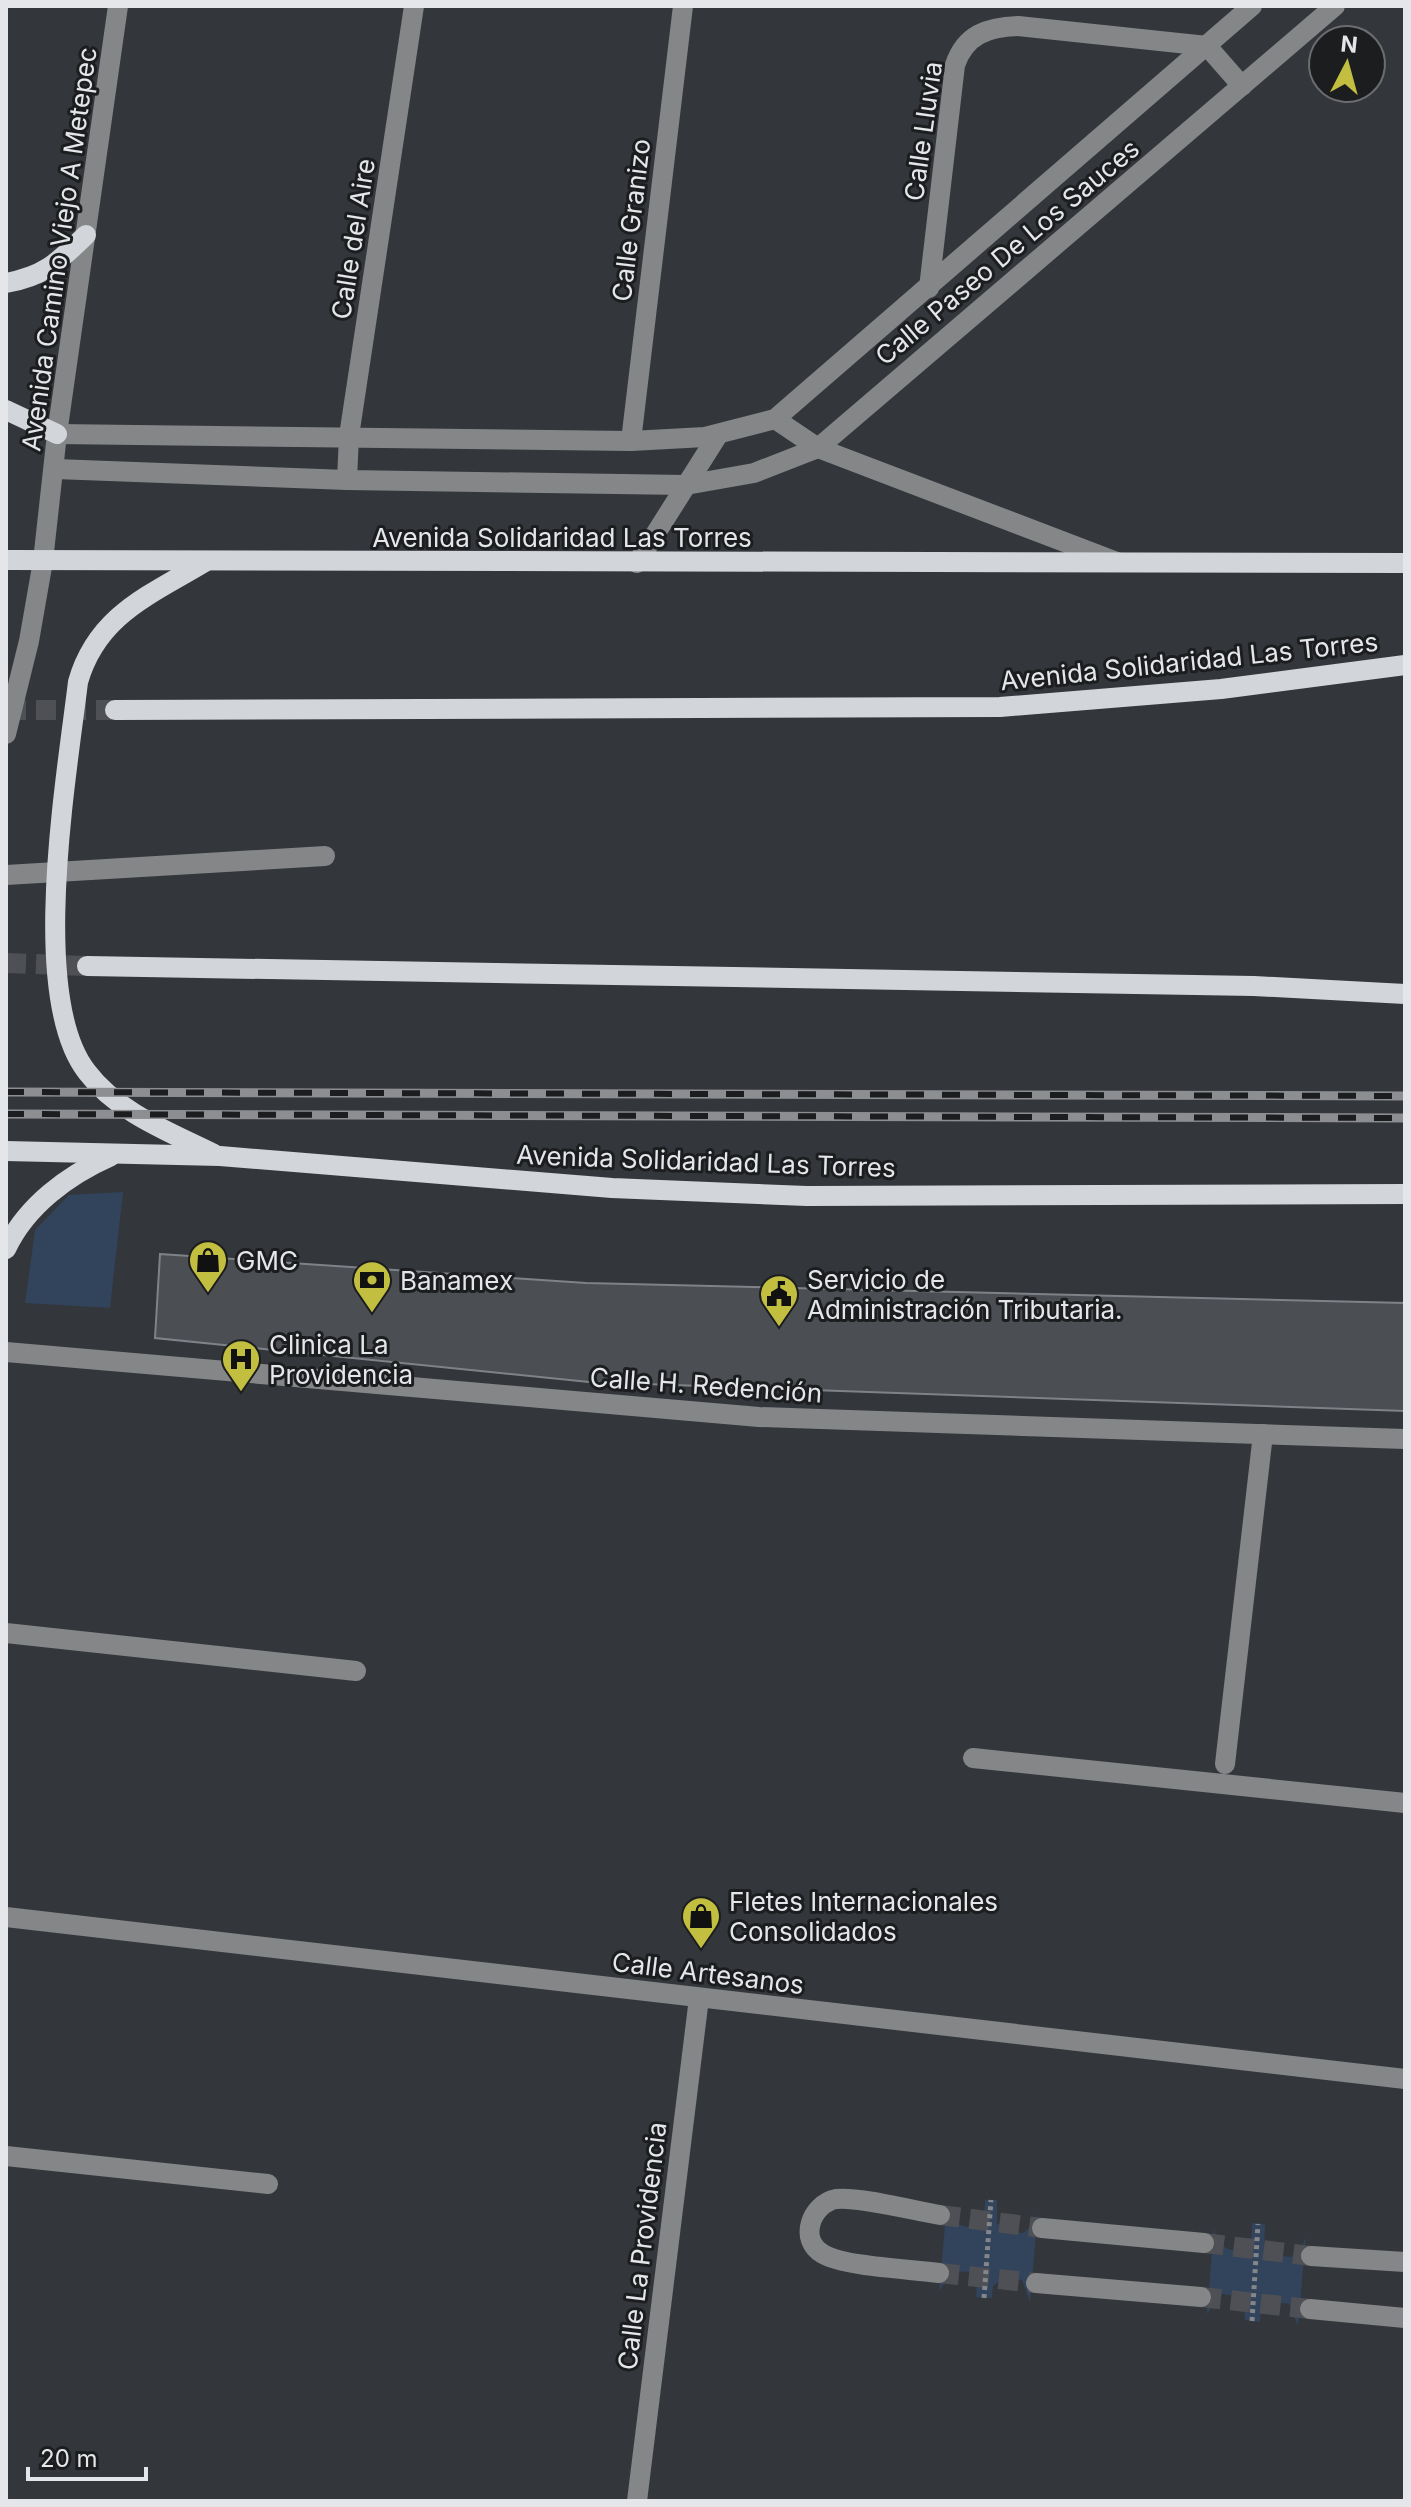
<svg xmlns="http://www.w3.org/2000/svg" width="1411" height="2507" viewBox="0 0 1411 2507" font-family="Inter,sans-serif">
<rect width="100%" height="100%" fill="#33363b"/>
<!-- green -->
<g fill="#32435c">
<polygon points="123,1192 110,1308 25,1303 35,1230 69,1195"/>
<path d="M985,2200h12v23l10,8 16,2 10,-8 5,-12 -8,89 -8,-22 -19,-2 -10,8 -1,12 -16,-1 1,-15 -8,-10 -16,-1 -14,20 8,-87c4,20 19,30 37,17z"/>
<path d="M1252,2223l13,1 -1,24 10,7 17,2 10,-8 5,-12 -8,89 -9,-22 -19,-3 -9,8 -1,13 -15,-2 -1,-14 -7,-10 -16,-2 -14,20 7,-86 3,14c11,9 22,12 34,3z"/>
</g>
<!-- building -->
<polygon fill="#4b4e53" stroke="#7f8388" stroke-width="2" points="160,1254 586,1283 1405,1303 1405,1411 589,1382 155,1338"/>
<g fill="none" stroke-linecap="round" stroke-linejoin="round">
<!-- minor-tunnel -->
<g stroke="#4e5055" stroke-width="20" stroke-dasharray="20 10" stroke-linecap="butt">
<polyline points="940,2215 1042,2228"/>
<polyline points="1204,2243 1311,2256"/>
<polyline points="939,2273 1036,2283"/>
<polyline points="1201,2297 1310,2309"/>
</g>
<!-- major-tunnel -->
<g stroke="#4e5055" stroke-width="20" stroke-dasharray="20 10" stroke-linecap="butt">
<polyline points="6,710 115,710"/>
<polyline points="6,963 87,966"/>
</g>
<!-- minor -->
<g stroke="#848688" stroke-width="20">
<path d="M929,288l26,-223c10,-30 32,-38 63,-39l189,20 35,40"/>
<polyline points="775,419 818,448 1117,562"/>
<polyline points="57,434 631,441 705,437 775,419 1252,6"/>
<polyline points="631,441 683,6"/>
<polyline points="55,469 347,480 686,485 754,473 818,448 1335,6"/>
<polyline points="347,480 349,436 414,6"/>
<polyline points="637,563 718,435"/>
<polyline points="6,734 29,641 43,561 57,434 118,6"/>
<polyline points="6,875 325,856"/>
<polyline points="6,1352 759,1417 1405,1439"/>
<polyline points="6,1633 356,1671"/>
<polyline points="973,1758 1405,1803"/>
<polyline points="1225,1764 1263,1434"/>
<polyline points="6,1917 1405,2079"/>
<polyline points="6,2156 268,2184"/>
<polyline points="1042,2228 1204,2243"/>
<polyline points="1311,2256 1405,2262"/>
<path d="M939,2273c-27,-4 -94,-6 -116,-19 -25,-14 -12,-50 13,-55 22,-3 79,12 104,16"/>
<polyline points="1036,2283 1201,2297"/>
<polyline points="1310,2309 1405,2318"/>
<polyline points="637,2501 699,1998"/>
</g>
<!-- major -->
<g stroke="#d2d5da" stroke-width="20">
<path d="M6,283c39,-7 52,-21 80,-48"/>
<polyline points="6,410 57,434"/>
<polyline points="6,560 1405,563"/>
<path d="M205,562c-55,33 -108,53 -127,120 -11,93 -50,315 9,390 31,41 83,60 127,82"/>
<polyline points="115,710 1000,707 1221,689 1405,665"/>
<polyline points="87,966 1254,986 1405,994"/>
<polyline points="6,1151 220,1156 612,1188 807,1196 1405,1194"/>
<path d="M6,1249c20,-43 62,-74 105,-93"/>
</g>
<defs>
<g id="rail">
<polyline points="6,1092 1405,1096"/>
<polyline points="6,1114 1405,1118"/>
</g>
</defs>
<!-- rail casing -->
<use href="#rail" stroke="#8c8e92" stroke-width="9"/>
<!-- rail -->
<use href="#rail" stroke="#1c1d1f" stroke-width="6" stroke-dasharray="18" stroke-linecap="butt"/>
<!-- path-bridge -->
<g stroke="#83868a" stroke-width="5" stroke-dasharray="4 4" stroke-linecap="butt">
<polyline points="984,2298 991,2200"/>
<polyline points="1252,2321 1258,2224"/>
</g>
</g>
<!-- icons -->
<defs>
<symbol id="shop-pin" viewBox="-11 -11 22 30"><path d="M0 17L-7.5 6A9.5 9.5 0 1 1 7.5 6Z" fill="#c1be40" stroke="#1c1d1f"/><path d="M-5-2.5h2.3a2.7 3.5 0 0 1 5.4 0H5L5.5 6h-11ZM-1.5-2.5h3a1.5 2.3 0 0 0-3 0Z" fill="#111"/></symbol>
<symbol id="bank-pin" viewBox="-11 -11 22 30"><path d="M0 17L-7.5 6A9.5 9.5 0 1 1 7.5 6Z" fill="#c1be40" stroke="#1c1d1f"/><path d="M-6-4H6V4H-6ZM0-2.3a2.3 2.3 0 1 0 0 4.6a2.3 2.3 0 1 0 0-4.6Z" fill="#111"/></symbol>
<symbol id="civic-pin" viewBox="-11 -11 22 30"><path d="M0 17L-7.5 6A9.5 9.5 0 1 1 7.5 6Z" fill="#c1be40" stroke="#1c1d1f"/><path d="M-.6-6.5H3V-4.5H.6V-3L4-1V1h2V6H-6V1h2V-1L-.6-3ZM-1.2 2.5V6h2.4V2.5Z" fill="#111"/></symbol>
<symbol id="hospital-pin" viewBox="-11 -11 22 30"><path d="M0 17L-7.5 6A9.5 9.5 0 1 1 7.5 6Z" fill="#c1be40" stroke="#1c1d1f"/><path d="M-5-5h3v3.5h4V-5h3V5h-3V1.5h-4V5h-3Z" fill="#111"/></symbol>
</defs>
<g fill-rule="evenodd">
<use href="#shop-pin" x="186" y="1238" width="44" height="60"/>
<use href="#bank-pin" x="350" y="1258" width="44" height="60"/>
<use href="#civic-pin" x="757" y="1272" width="44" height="60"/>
<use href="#hospital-pin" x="219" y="1337" width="44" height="60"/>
<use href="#shop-pin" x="679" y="1894" width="44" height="60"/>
</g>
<g text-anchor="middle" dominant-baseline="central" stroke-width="6" stroke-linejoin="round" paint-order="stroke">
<!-- street labels -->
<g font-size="26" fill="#e4e6e9" stroke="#1c1d1f">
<text transform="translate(923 131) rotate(-82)">Calle Lluvia</text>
<text transform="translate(631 220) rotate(-83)">Calle Granizo</text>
<text transform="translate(353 239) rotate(-81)">Calle del Aire</text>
<text transform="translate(59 249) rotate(-82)">Avenida Camino Viejo A Metepec</text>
<text transform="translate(1007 252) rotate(-40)">Calle Paseo De Los Sauces</text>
<text x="562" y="537">Avenida Solidaridad Las Torres</text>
<text transform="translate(1189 661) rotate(-6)">Avenida Solidaridad Las Torres</text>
<text transform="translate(706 1161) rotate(2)">Avenida Solidaridad Las Torres</text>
<text transform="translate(706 1385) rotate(4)">Calle H. Redención</text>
<text transform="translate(708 1973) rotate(7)">Calle Artesanos</text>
<text transform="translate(642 2246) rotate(-83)">Calle La Providencia</text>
</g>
<!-- poi labels -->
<g font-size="26" fill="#e4e6e9" stroke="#1c1d1f" text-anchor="start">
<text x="236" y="1260">GMC</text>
<text x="807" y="1279">Servicio de<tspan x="807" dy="30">Administración Tributaria.</tspan></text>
<text x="400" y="1280">Banamex</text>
<text x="269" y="1344">Clinica La<tspan x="269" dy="30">Providencia</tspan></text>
<text x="729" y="1901">Fletes Internacionales<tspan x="729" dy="30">Consolidados</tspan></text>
</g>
</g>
<!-- border -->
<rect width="1411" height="2507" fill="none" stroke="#e4e6e9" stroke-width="16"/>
<!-- north arrow -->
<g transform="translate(1347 64) rotate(6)"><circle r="38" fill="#1c1d1f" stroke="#6c6d70" stroke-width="2"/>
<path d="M0-6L14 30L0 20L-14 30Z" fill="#c1be40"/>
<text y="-12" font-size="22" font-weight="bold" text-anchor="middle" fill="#e4e6e9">N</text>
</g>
<!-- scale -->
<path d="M28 2467v12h118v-12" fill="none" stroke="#e4e6e9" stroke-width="4"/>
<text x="40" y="2467" font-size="24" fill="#e4e6e9" stroke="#1c1d1f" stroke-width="6" paint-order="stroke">20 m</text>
</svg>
